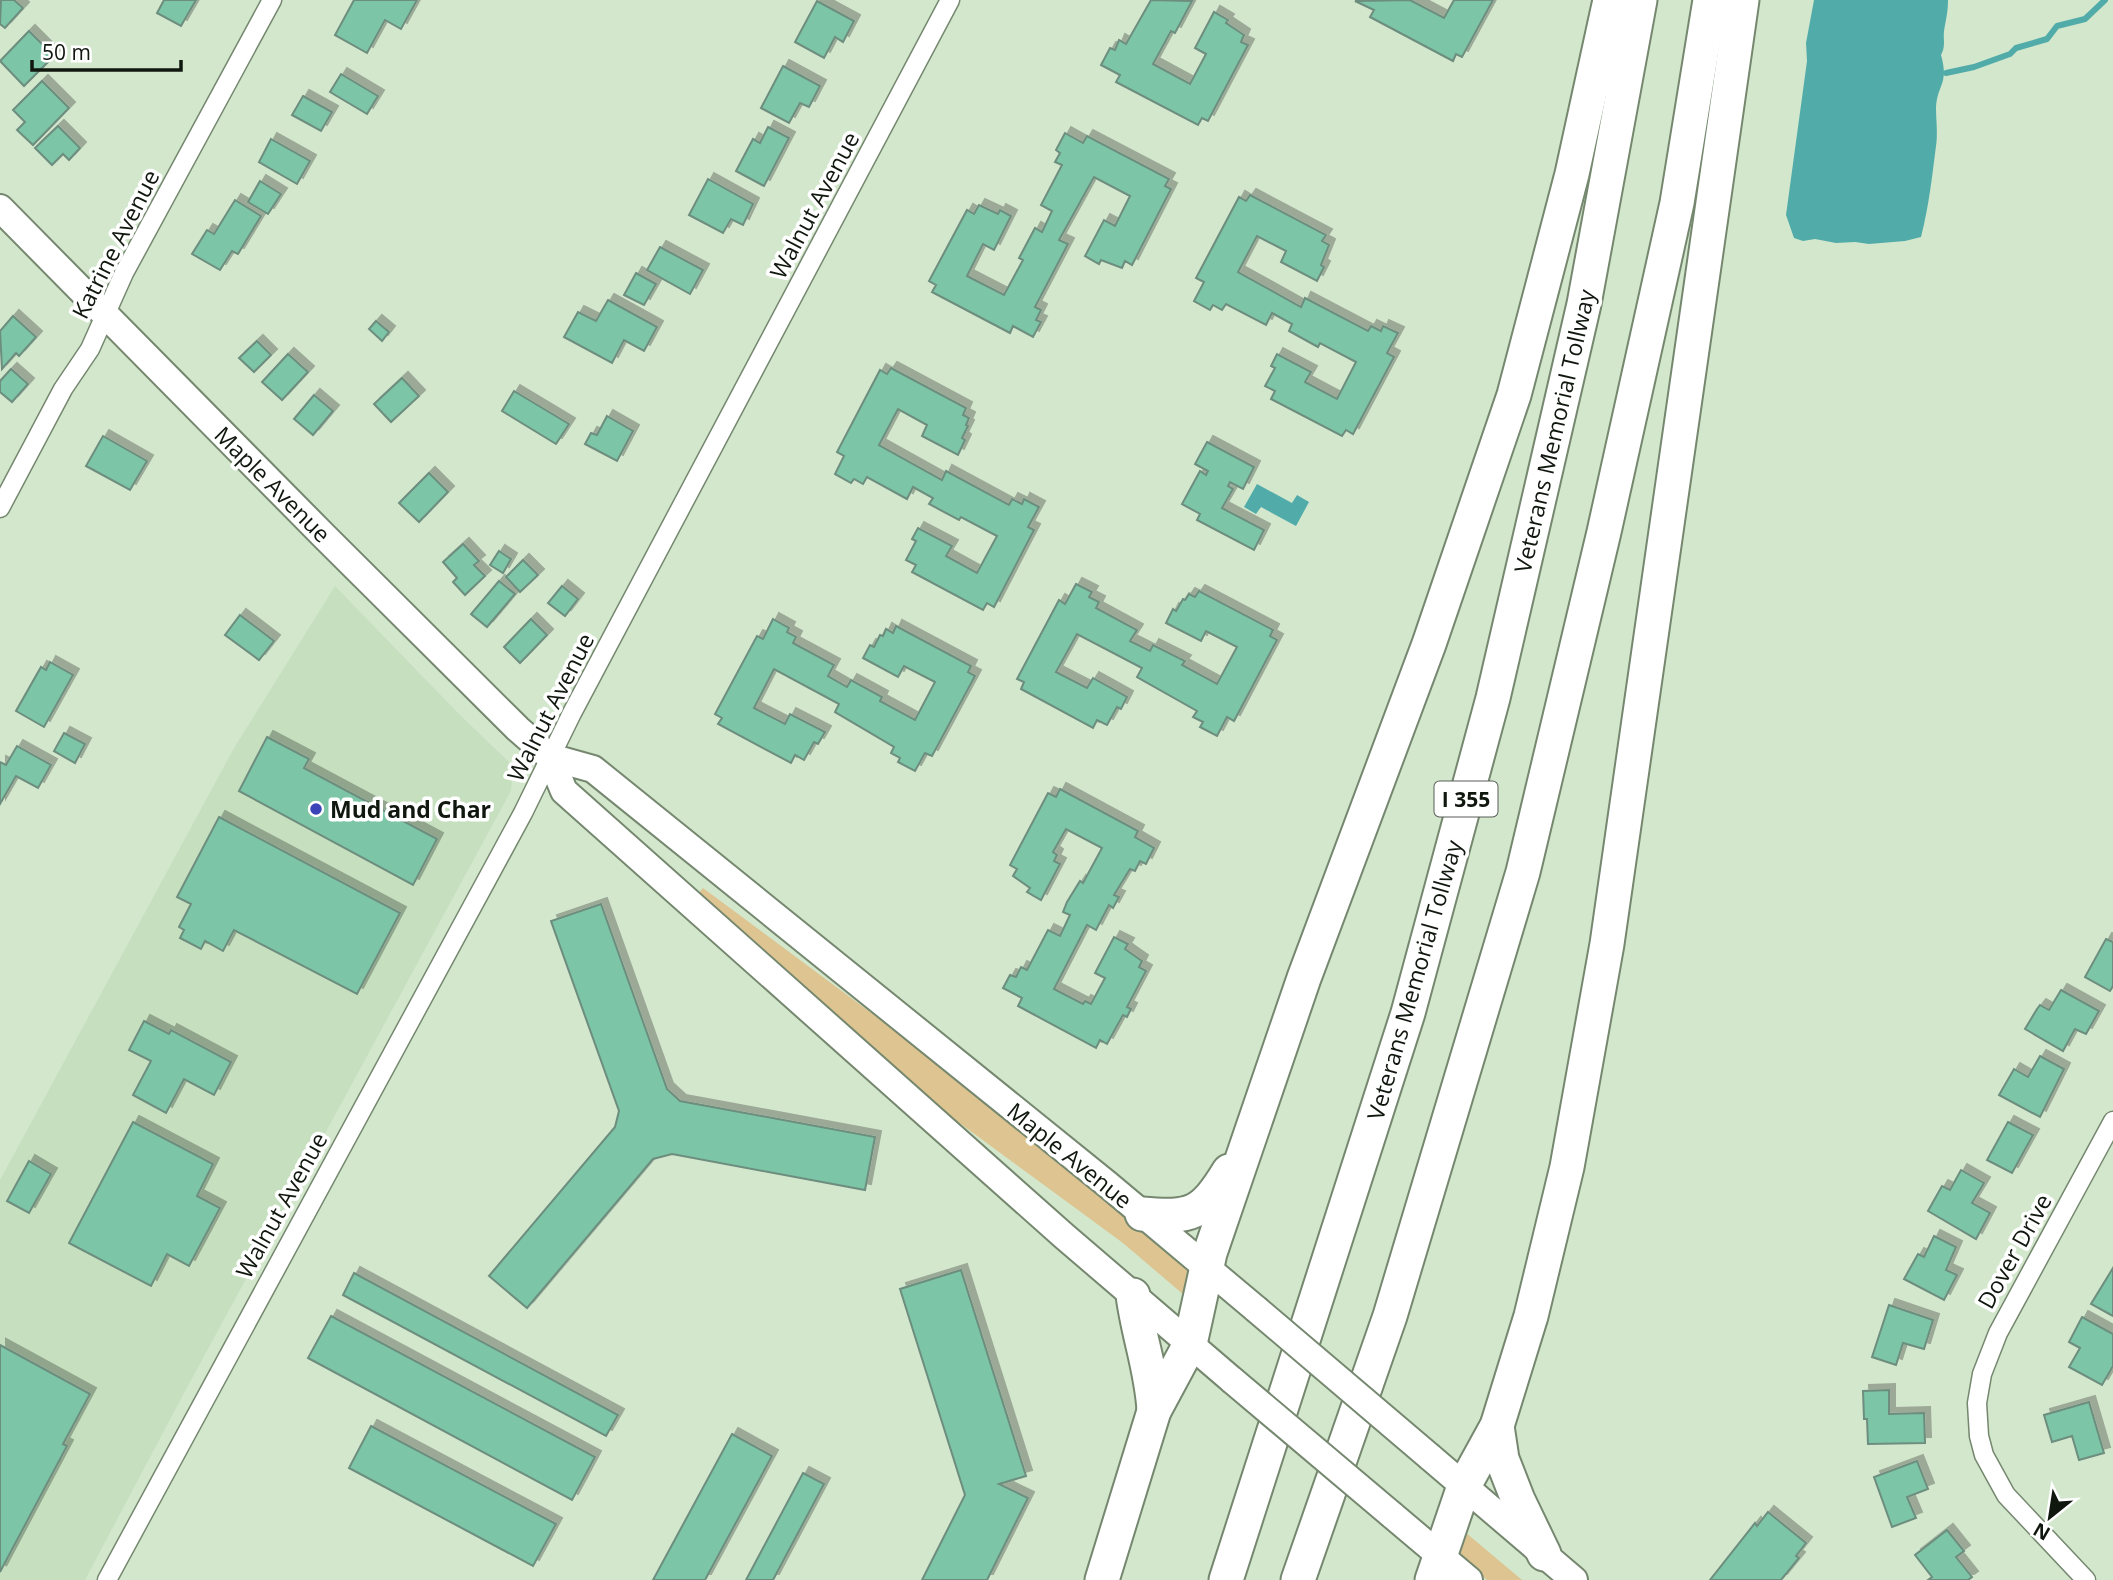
<svg xmlns="http://www.w3.org/2000/svg" width="2113" height="1580" viewBox="0 0 2113 1580" font-family="'Open Sans',sans-serif">
<defs>
<filter id="shadow"><feDropShadow dx="6" dy="-6" stdDeviation="0" flood-color="#0004"/></filter>
</defs>
<rect width="100%" height="100%" fill="#d3e7cd"/>
<!-- built -->
<polygon fill="#c6e0bf" points="335,586 461,716 508,761 513,770 511,791 183,1395 85,1580 0,1580 0,1180 234,748"/>
<!-- green -->
<g fill="#ddc491">
<polygon points="703,888 909,1041 1114,1205 1196,1275 1184,1295 1123,1243 950,1116 698,894"/>
<polygon points="1465,1532 1522,1580 1487,1580 1459,1555"/>
</g>
<!-- water -->
<g fill="#51aca9">
<path d="M1814,0h134c0,12 -2,19 -4,31 -1,9 2,15 -3,24 8,29 -3,28 -5,52 0,13 2,27 0,39 -4,31 -7,60 -15,91l-16,4 -36,3 -14,-2 -19,1 -21,-4 -12,2 -9,-3 -8,-23 21,-154 -1,-18z"/>
<polygon points="1257,484 1292,503 1297,495 1309,502 1296,526 1261,507 1256,514 1244,507"/>
</g>
<g fill="none" stroke-linecap="round" stroke-linejoin="round">
<!-- stream -->
<polyline stroke="#51aca9" stroke-width="6" points="1946,73 1974,67 2010,54 2016,48 2047,39 2057,26 2085,19 2105,0"/>
</g>
<!-- building -->
<g fill="#7bc5a6" stroke="#6d8d7e" stroke-width="2" filter="url(#shadow)">
<polygon points="1,0 14,0 23,8 5,28 0,24"/>
<polygon points="164,0 196,0 181,26 157,13"/>
<polygon points="354,0 417,0 401,29 385,20 367,53 335,35"/>
<polygon points="1151,0 1192,1 1175,33 1171,31 1153,64 1190,84 1206,54 1195,48 1214,12 1228,20 1226,23 1244,35 1241,42 1248,45 1208,121 1202,118 1198,125 1116,82 1120,75 1101,65 1110,48 1115,50 1119,40 1126,44"/>
<polygon points="1410,0 1444,18 1454,0 1493,0 1462,57 1456,54 1453,61 1370,17 1374,10 1355,1"/>
<polygon points="817,1 854,21 843,42 835,37 824,58 795,42"/>
<polygon points="29,31 54,56 24,86 0,61"/>
<polygon points="783,66 820,86 809,107 800,103 789,123 761,108"/>
<polygon points="341,74 378,96 367,114 330,92"/>
<polygon points="42,81 69,108 33,145 17,130 25,122 13,110"/>
<polygon points="303,96 332,112 321,131 292,115"/>
<polygon points="58,126 80,148 69,160 63,154 52,165 35,148"/>
<polygon points="768,127 789,138 764,186 736,171 753,139 760,143"/>
<polygon points="1065,133 1083,143 1087,136 1169,179 1165,186 1171,189 1132,265 1125,261 1122,268 1101,260 1099,264 1085,256 1104,220 1115,226 1130,196 1094,177 1059,240 1068,244 1035,307 1041,310 1036,320 1041,322 1033,337 1013,326 1010,333 932,292 936,285 929,281 967,210 974,214 979,205 998,214 1000,210 1011,216 994,250 983,244 967,276 1004,295 1023,260 1019,258 1035,228 1042,232 1052,211 1041,205 1062,165 1055,162 1060,153 1056,150"/>
<polygon points="271,139 310,161 297,184 259,162"/>
<polygon points="708,179 753,204 743,225 731,219 723,233 689,215"/>
<polygon points="260,181 281,194 268,214 248,202"/>
<polygon points="1250,195 1326,235 1322,241 1329,245 1321,265 1324,267 1317,281 1281,262 1286,251 1257,236 1238,272 1301,307 1305,298 1368,331 1371,326 1381,331 1383,326 1398,333 1387,353 1394,357 1353,434 1346,430 1342,436 1271,399 1275,391 1265,386 1275,368 1271,366 1277,354 1311,372 1305,382 1337,399 1356,362 1320,343 1318,347 1289,331 1292,324 1272,313 1266,325 1226,304 1222,310 1213,305 1210,310 1194,301 1204,282 1196,278 1239,197 1246,201"/>
<polygon points="235,200 261,216 238,254 232,251 220,270 192,254 207,230 214,234"/>
<polygon points="660,247 703,270 690,294 647,270"/>
<polygon points="636,273 656,284 644,305 624,295"/>
<polygon points="608,300 657,327 644,351 624,340 612,363 564,337 578,312 596,321"/>
<polygon points="13,316 36,337 19,356 16,353 2,369 0,331"/>
<polygon points="376,321 389,332 382,341 369,329"/>
<polygon points="257,341 271,355 254,372 239,358"/>
<polygon points="288,354 308,372 282,400 262,382"/>
<polygon points="891,368 966,408 963,415 969,418 966,425 968,426 962,438 965,440 958,455 922,436 927,425 898,409 879,445 942,480 946,471 1009,505 1012,499 1022,504 1024,499 1039,507 1028,527 1034,530 994,607 987,603 983,610 912,572 916,565 906,560 916,541 912,539 918,528 952,546 946,556 977,573 997,536 961,517 959,520 929,504 933,498 913,487 907,499 867,477 863,484 854,479 851,483 835,474 844,456 837,452 880,370 887,374"/>
<polygon points="11,369 28,384 12,402 0,392 0,381"/>
<polygon points="402,378 419,396 391,422 374,404"/>
<polygon points="514,391 569,424 556,444 502,411"/>
<polygon points="314,395 333,411 313,435 294,419"/>
<polygon points="607,416 633,431 617,461 585,444 591,433 597,435"/>
<polygon points="103,436 147,461 130,490 86,466"/>
<polygon points="1207,442 1254,467 1243,489 1230,482 1228,486 1233,489 1222,508 1264,530 1254,550 1197,520 1200,514 1182,504 1200,471 1206,475 1208,471 1195,464"/>
<polygon points="429,473 448,492 419,522 399,503"/>
<polygon points="463,544 479,561 474,565 485,576 465,595 453,582 457,578 443,562"/>
<polygon points="499,551 511,559 503,573 490,565"/>
<polygon points="523,560 538,575 520,592 506,577"/>
<polygon points="499,581 515,594 487,627 471,614"/>
<polygon points="1076,584 1092,592 1089,597 1099,602 1096,608 1137,630 1130,641 1150,651 1153,645 1185,661 1182,665 1217,684 1237,647 1206,631 1201,641 1166,623 1173,609 1176,611 1183,599 1185,600 1189,594 1195,597 1199,591 1273,630 1270,636 1277,640 1234,721 1227,717 1217,736 1200,727 1203,722 1193,717 1197,711 1137,677 1142,668 1077,634 1056,672 1087,688 1093,678 1127,697 1121,709 1117,707 1107,725 1097,720 1093,728 1021,689 1024,682 1017,679 1059,600 1065,604"/>
<polygon points="562,586 578,599 565,616 548,603"/>
<polygon points="240,615 274,641 259,660 225,635"/>
<polygon points="531,619 547,635 520,663 504,647"/>
<polygon points="773,619 789,628 787,632 796,637 793,643 834,665 828,676 847,687 851,680 882,697 880,701 915,720 935,682 904,666 898,677 863,658 870,645 874,647 880,635 883,636 886,629 893,633 896,626 971,666 968,672 975,676 932,756 925,753 915,771 898,762 900,758 891,753 894,747 835,712 839,704 774,669 754,708 785,724 790,714 825,732 818,744 814,742 804,760 795,755 791,763 718,724 722,718 715,714 757,636 763,639"/>
<polygon points="50,662 73,675 44,727 16,711 41,667 46,670"/>
<polygon points="64,733 85,744 75,763 54,751"/>
<polygon points="267,737 309,759 304,768 437,839 413,885 239,791"/>
<polygon points="17,746 51,765 38,788 16,776 0,804 0,762 6,765"/>
<polygon points="1060,789 1138,831 1135,837 1154,848 1146,864 1140,861 1135,871 1130,869 1114,895 1119,897 1113,908 1109,905 1096,930 1087,925 1054,989 1083,1004 1085,1001 1091,1004 1105,978 1095,973 1114,937 1128,944 1125,949 1142,961 1139,967 1146,971 1127,1007 1131,1009 1127,1017 1123,1015 1107,1044 1100,1040 1096,1048 1018,1006 1022,998 1003,988 1010,975 1016,977 1021,967 1027,970 1048,930 1060,936 1070,915 1063,912 1067,902 1080,881 1083,883 1102,848 1066,829 1053,852 1057,855 1054,861 1060,864 1041,900 1027,892 1030,888 1013,876 1017,869 1010,865 1048,793 1056,797"/>
<polygon points="219,817 400,913 357,994 234,930 223,951 205,941 201,949 180,938 184,930 179,927 191,904 177,897"/>
<polygon points="601,904 667,1089 680,1101 875,1137 865,1190 672,1154 653,1159 527,1308 489,1276 615,1127 619,1111 551,921"/>
<polygon points="2106,939 2113,942 2113,986 2110,991 2085,977"/>
<polygon points="2061,990 2099,1011 2086,1034 2075,1029 2063,1051 2025,1029 2037,1009 2040,1005 2049,1010"/>
<polygon points="144,1021 169,1034 171,1030 231,1062 214,1095 184,1079 166,1113 133,1095 151,1061 129,1050"/>
<polygon points="2040,1056 2064,1069 2040,1117 1999,1095 2014,1069 2028,1077"/>
<polygon points="133,1122 213,1164 197,1196 220,1208 189,1266 167,1254 151,1286 69,1243"/>
<polygon points="2008,1122 2033,1135 2012,1173 1987,1160"/>
<polygon points="29,1161 51,1174 29,1213 7,1201"/>
<polygon points="1961,1170 1984,1183 1972,1203 1990,1213 1976,1239 1928,1211 1942,1186 1950,1190"/>
<polygon points="1934,1236 1956,1247 1946,1270 1957,1275 1944,1300 1904,1279 1918,1254 1924,1257"/>
<polygon points="2113,1268 2113,1316 2091,1304"/>
<polygon points="961,1270 1026,1476 999,1484 1028,1498 987,1580 922,1580 965,1495 900,1289"/>
<polygon points="354,1273 618,1415 606,1436 343,1295"/>
<polygon points="1889,1305 1933,1320 1924,1349 1903,1343 1896,1365 1872,1357"/>
<polygon points="331,1316 595,1457 572,1500 308,1358"/>
<polygon points="2082,1317 2113,1334 2113,1366 2102,1385 2069,1367 2080,1348 2069,1342"/>
<polygon points="0,1345 90,1394 63,1444 67,1446 0,1572"/>
<polygon points="1889,1390 1889,1414 1924,1413 1925,1443 1868,1444 1867,1419 1864,1419 1863,1391"/>
<polygon points="2089,1402 2104,1453 2079,1460 2072,1436 2052,1442 2044,1415"/>
<polygon points="371,1426 556,1524 533,1566 349,1468"/>
<polygon points="732,1434 772,1456 705,1580 653,1580"/>
<polygon points="1917,1461 1928,1489 1907,1497 1916,1518 1892,1527 1874,1477"/>
<polygon points="803,1473 824,1484 773,1580 746,1580"/>
<polygon points="1768,1512 1806,1543 1796,1556 1799,1558 1781,1580 1710,1580 1755,1523 1757,1526"/>
<polygon points="1947,1530 1964,1551 1956,1557 1972,1577 1968,1580 1928,1580 1932,1577 1915,1555"/>
</g>
<g fill="none" stroke-linecap="round" stroke-linejoin="round">
<defs>
<g id="minor">
<polyline points="0,508 63,389 90,349 124,273 272,0"/>
<polyline points="107,1580 523,813 572,713 950,0"/>
<polyline points="2086,1580 2006,1495 1984,1455 1979,1436 1977,1403 1982,1374 1998,1333 2113,1121"/>
</g>
<g id="secondary">
<polyline points="0,208 324,536 518,729 550,757 593,769 1107,1184 1256,1309"/>
<polyline points="550,757 564,791 1064,1236 1232,1380"/>
<polyline points="1430,1457 1574,1580"/>
<polyline points="1392,1515 1469,1580"/>
</g>
<g id="motorway">
<path d="M1142,1214c50,4 60,1 87,-43"/>
<path d="M1133,1295c5,40 19,75 21,116"/>
<polyline points="1497,1426 1502,1459 1518,1500 1544,1554"/>
<polyline points="1102,1580 1154,1411 1190,1344 1210,1253 1304,978 1429,644 1514,395 1572,174 1610,0"/>
<polyline points="1226,1580 1408,1013 1493,698 1584,304 1640,0"/>
<polyline points="1298,1580 1390,1316 1523,872 1604,532 1677,203 1710,0"/>
<polyline points="1432,1580 1464,1486 1497,1426 1531,1316 1567,1167 1607,944 1742,0"/>
</g>
</defs>
<!-- minor casing -->
<use href="#minor" stroke="#75886f" stroke-width="21"/>
<!-- secondary casing -->
<use href="#secondary" stroke="#75886f" stroke-width="30"/>
<!-- motorway casing -->
<use href="#motorway" stroke="#75886f" stroke-width="37"/>
<!-- minor -->
<use href="#minor" stroke="#fff" stroke-width="18"/>
<!-- secondary -->
<use href="#secondary" stroke="#fff" stroke-width="26"/>
<!-- motorway -->
<use href="#motorway" stroke="#fff" stroke-width="33"/>
<defs>
<g id="secondary-bridge">
<polyline points="1256,1309 1430,1457"/>
<polyline points="1232,1380 1392,1515"/>
</g>
</defs>
<!-- secondary-bridge casing -->
<use href="#secondary-bridge" stroke="#75886f" stroke-width="30" stroke-linecap="butt"/>
<!-- secondary-bridge -->
<use href="#secondary-bridge" stroke="#fff" stroke-width="26"/>
</g>
<!-- markers -->
<circle fill="#3a43b7" stroke="#fff" stroke-width="2.5" cx="316" cy="809" r="7"/>
<g text-anchor="middle" dominant-baseline="central" stroke-width="7" stroke-linejoin="round" paint-order="stroke">
<!-- shield labels -->
<rect fill="#fff" stroke="#585d56" stroke-width="2" x="1434.5" y="781.5" width="63" height="35" rx="5"/>
<g font-size="21" font-weight="bold" fill="#10170e">
<text x="1466" y="799">I 355</text>
</g>
<!-- street labels -->
<g font-size="23" fill="#10170e" stroke="#fff">
<text transform="translate(814 205) rotate(-62)">Walnut Avenue</text>
<text transform="translate(115 244) rotate(-63)">Katrine Avenue</text>
<text transform="translate(1554 431) rotate(-77)">Veterans Memorial Tollway</text>
<text transform="translate(273 484) rotate(45)">Maple Avenue</text>
<text transform="translate(550 707) rotate(-63)">Walnut Avenue</text>
<text transform="translate(1414 980) rotate(-74)">Veterans Memorial Tollway</text>
<text transform="translate(1070 1155) rotate(39)">Maple Avenue</text>
<text transform="translate(281 1205) rotate(-61)">Walnut Avenue</text>
<text transform="translate(2014 1251) rotate(-61)">Dover Drive</text>
</g>
<!-- poi labels -->
<g font-size="23" font-weight="bold" fill="#10170e" stroke="#fff" text-anchor="start">
<text x="330" y="809">Mud and Char</text>
</g>
</g>
<!-- north arrow -->
<g transform="translate(2050 1517) rotate(210)" stroke="#ffffff" stroke-width="5" paint-order="stroke">
<path d="M0-5L12 26L0 18L-12 26Z" fill="#10170e"/>
<text y="-10" font-size="19" font-weight="bold" text-anchor="middle" fill="#10170e">N</text>
</g>
<!-- scale -->
<path d="M32 60v10h149v-10" fill="none" stroke="#10170e" stroke-width="3.5"/>
<text x="42" y="60" font-size="21" fill="#10170e" stroke="#ffffff" stroke-width="5" paint-order="stroke">50 m</text>
</svg>
